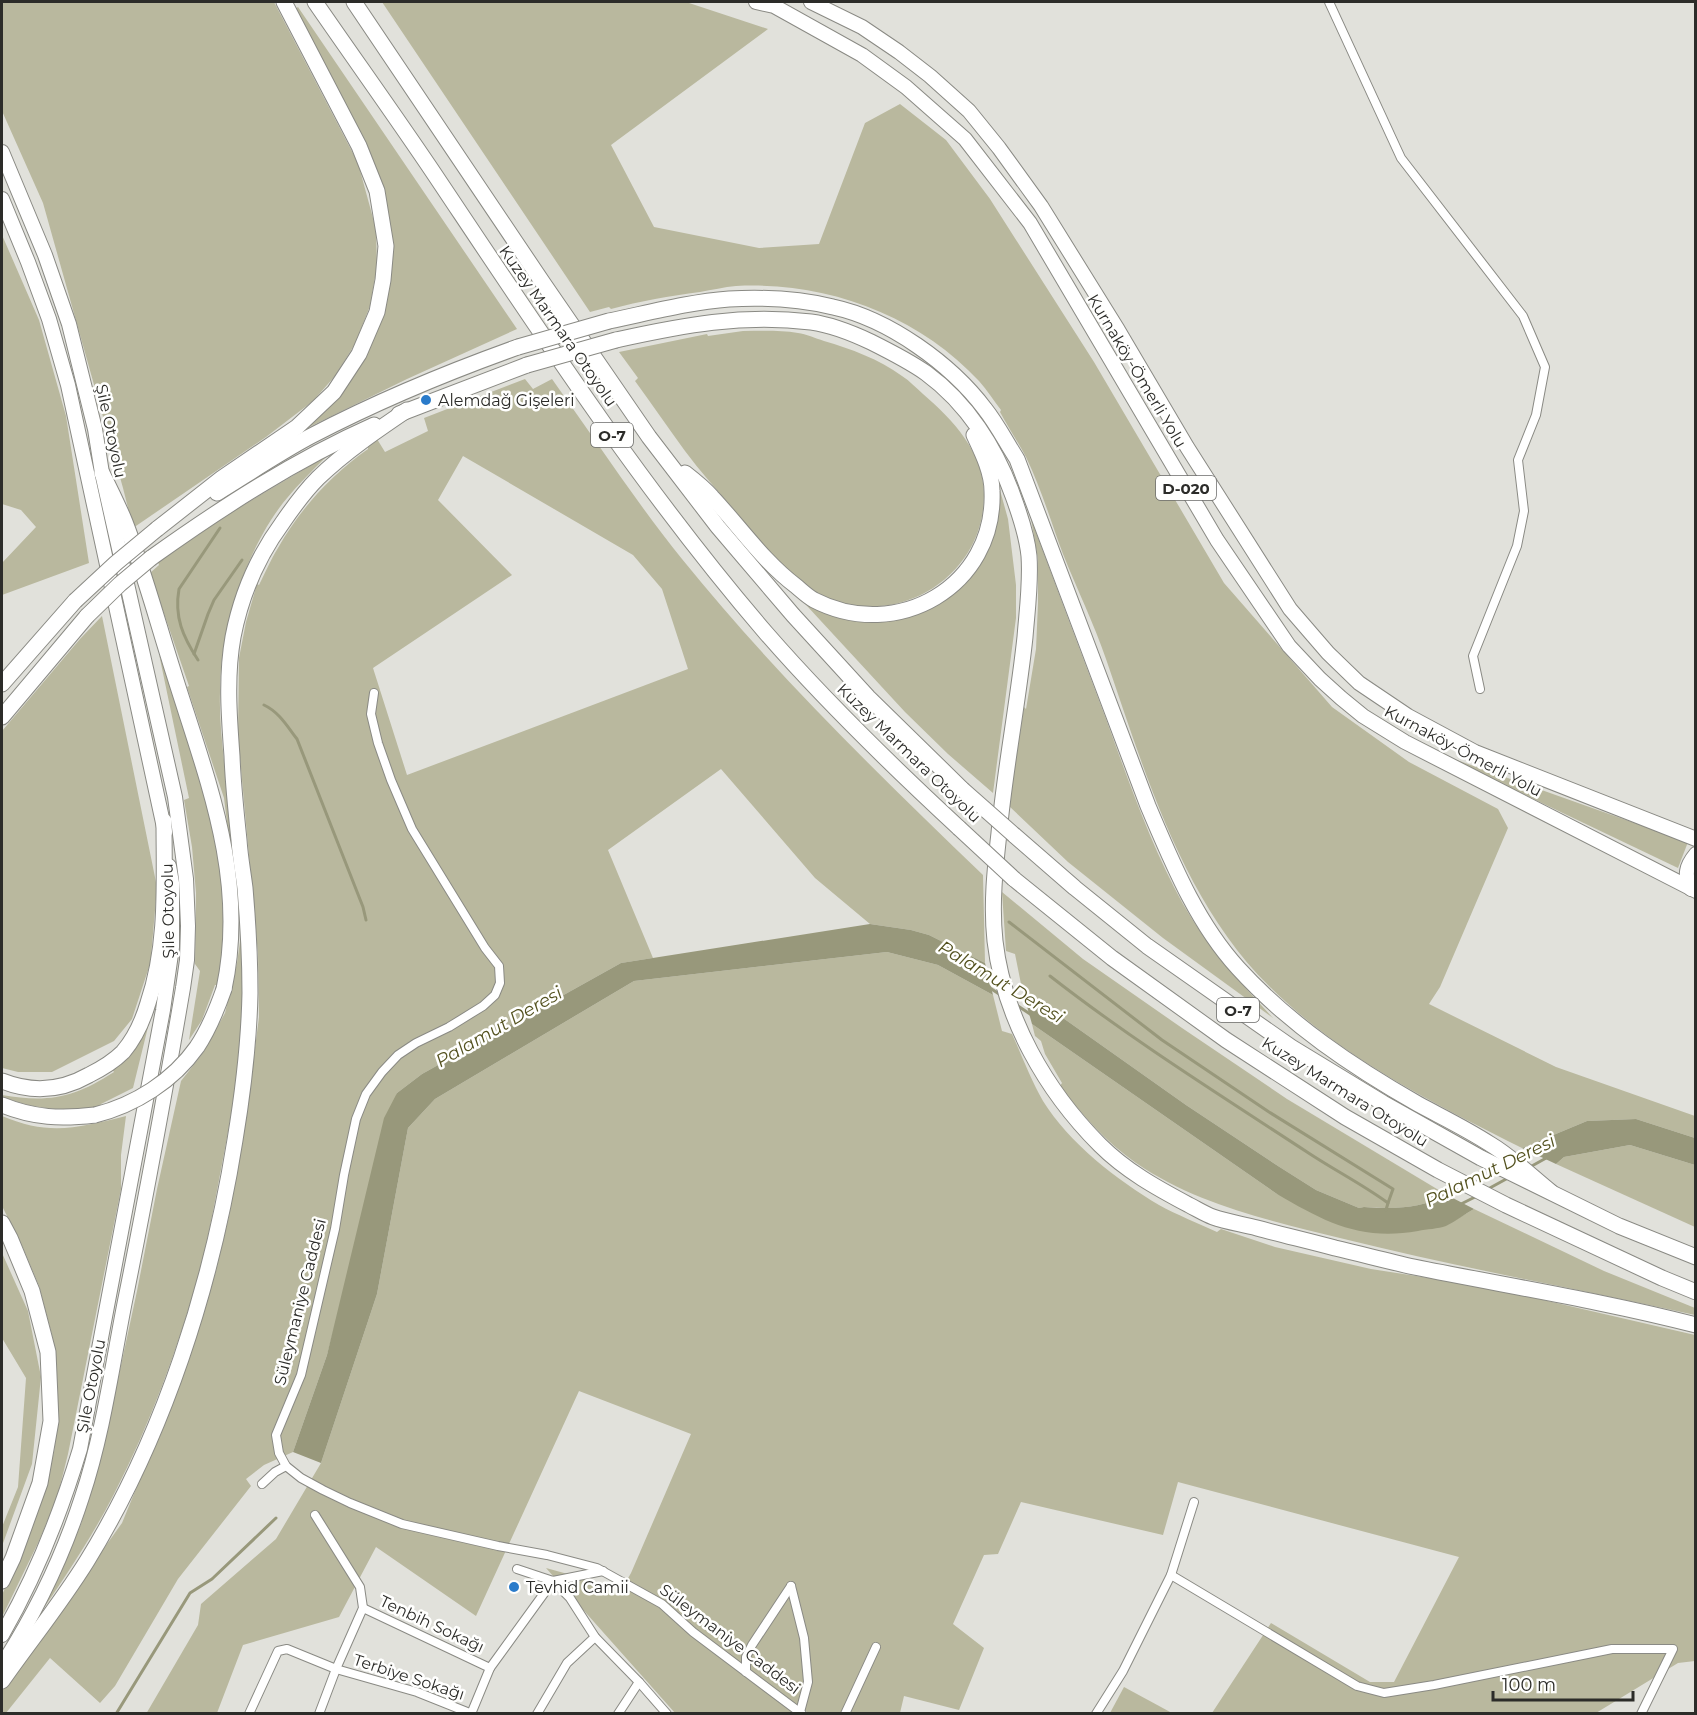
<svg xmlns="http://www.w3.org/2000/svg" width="1697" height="1715" viewBox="0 0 1697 1715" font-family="Montserrat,sans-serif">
<rect width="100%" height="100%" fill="#e1e1db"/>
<!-- green -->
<g fill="#b9b89e" fill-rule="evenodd">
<polygon points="2,2 274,2 358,163 376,229 377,266 370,306 355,344 335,376 313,401 266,437 133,528 123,488 43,203 2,111"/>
<path d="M382,2h304l82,27 -157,116 43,82 105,21 60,-4 46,-121 35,-19 46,36 44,59 104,163 130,221 108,124 77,55 89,47 10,19 -68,159 -11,17 127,63 139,49v22l-59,-19 -49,2 -65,27c-88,-44 -183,-92 -253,-162 -87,-86 -124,-214 -163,-327 -12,-35 -29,-70 -43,-105 -12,-32 -22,-66 -37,-97 -8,-15 -18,-30 -26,-45l1,-2c-7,-9 -14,-20 -22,-29 -61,-66 -153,-100 -243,-95 -12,1 -24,4 -36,6 -30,4 -60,9 -89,17l-2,-2 -19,5z"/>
<polygon points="298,7 517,329 407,379 297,433 366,352 386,201 295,9"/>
<polygon points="2,235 39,320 66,416 89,563 2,595 2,563 36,527 21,510 2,504"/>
<path d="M743,331c18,0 37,-1 55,2 8,1 17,5 26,8 27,8 55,18 78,35 8,5 14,12 21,18 30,26 61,58 61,101 0,85 -93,138 -166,98 -32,-17 -55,-48 -78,-76 -18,-22 -38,-43 -55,-66 -17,-23 -33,-47 -50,-70l3,-3 -19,-26 88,-18 1,2z"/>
<path d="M525,379l8,10 19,-10c43,60 84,123 130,180 92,114 196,215 301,316l2,88 -56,-28 -18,-5 -41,-6 -55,-46 -94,-109 -113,81 45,108 -32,5 -199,111 -25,19 -70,262 -34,97 -29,13 -18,14 5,7 -73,93 -63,107 -15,17 -50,-45 -44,55h-4v-26l42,-55 78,-109 64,-156 30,-96 13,-55 14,-76 16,-123 -1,-63 -20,-218 1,-78 7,-36 11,-38 2,1c6,-12 12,-26 19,-37 22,-39 53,-73 90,-99v-3l9,-7 8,13 43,-21 -4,-13zM463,456l170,99 29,34 26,80 -281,106 -34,-107 139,-93 -74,-75z"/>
<path d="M328,455c-20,20 -42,41 -57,65 -31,49 -51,115 -51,172 -1,29 3,58 6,87 8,83 21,166 15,249 -3,45 -10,91 -19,136 -7,36 -13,73 -23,109 -21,76 -49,151 -85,221 -23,45 -51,86 -79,127l25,-46 21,-51 20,-66 36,-167 20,-102 24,-108 22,-28 22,-40 12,-50 4,-28 -17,-137 -37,-111 2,-1 -39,-113 9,-8 -1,-3 77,-52z"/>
<polygon points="998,483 1008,519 1016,585 1016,618 993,793 948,754 905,712 796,594 862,619 958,588"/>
<path d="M1031,519c25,67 50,134 75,200 23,63 45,127 77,185 24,43 57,78 90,114l-110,-80 -95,-76 -59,-56 15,-99 2,2 10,-60 2,-46v-44z"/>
<polygon points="102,616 157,887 150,968 149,967 132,1019 114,1041 52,1072 18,1072 2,1068 2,731 80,639"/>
<path d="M159,654c35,105 81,219 58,331h-2l-13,35 -13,20 11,-69 -5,-7 1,-71 -4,-46 -8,-47 5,-2z"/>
<polygon points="1437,753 1688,842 1678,868"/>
<path d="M1002,892l81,67 99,69 105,71 160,96c-29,14 -51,14 -83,12l-5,1 -43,-18 -38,-24 -92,-61 -164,-116 -7,-35 -9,-3z"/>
<path d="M887,952l51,13 55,30 9,36 10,3c10,22 19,46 31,67 26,42 74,79 116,104 18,10 39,18 58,27l4,-3 54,18 96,22 116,18 208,48v326l-17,2 -82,50h-384l59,-90 99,59h24l65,-125 -281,-75 -15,53 -142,-33 -23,52 -14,1 -31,69 31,24 -25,62 -55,-14 -4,17 -91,1 -3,-3 -2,3 -129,-1 -129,-145 76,21 9,-16 60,-139 -112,-43 -103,225 -100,-69 -37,70 -96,28 -26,68 -71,1 52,-89 3,-21 75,-65 45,-76 56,-169 31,-166 27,-29 199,-118z"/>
<path d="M1032,1024l245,170 168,32 29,-17 130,62 91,37v7c-116,-26 -234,-47 -351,-76 -71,-18 -145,-33 -208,-76 -30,-21 -54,-48 -76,-77l2,-3 -17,-29 -4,-13 -6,-5z"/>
<path d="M148,1027l-15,61 -32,16 -1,2c-36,7 -64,3 -98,-9v-2c46,8 72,3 112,-23l-2,-3 13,-11z"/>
<path d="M2,1116c47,20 76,12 124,0l-5,39v34l-53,265 -11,44 -18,43 -37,76v-22l23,-53 17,-47 12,-43 4,-34 -1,-44 -5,-39 -13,-49 -16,-38 -21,-42z"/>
<polygon points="1630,1145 1695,1165 1695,1227 1556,1164 1564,1157"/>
<polygon points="2,1253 28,1311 41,1377 32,1464 2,1546 2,1527 18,1487 26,1378 2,1338"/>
<polygon points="1124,1687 1172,1713 1110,1713"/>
</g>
<!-- water -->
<g fill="#98987b">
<polygon points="870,924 911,930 929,935 985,963 993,995 938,965 887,952 634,981 435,1099 408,1128 377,1294 321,1463 293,1452 327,1355 384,1118 397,1093 422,1074 621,963"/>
<path d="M1022,989l164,116 92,61 38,24 43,18 5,-1c32,2 54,2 83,-12l27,14c-9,5 -18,12 -28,17 -8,3 -19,3 -28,5 -58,10 -93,-9 -141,-37l-245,-170z"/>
<polygon points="1636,1119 1695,1138 1695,1165 1630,1145 1564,1157 1556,1164 1522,1148 1587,1121"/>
</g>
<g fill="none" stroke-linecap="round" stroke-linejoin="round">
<!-- stream -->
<g stroke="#98987b" stroke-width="3">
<polyline points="194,654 208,614 214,600 242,560"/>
<path d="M198,660c-15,-23 -24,-43 -19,-71l41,-61"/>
<path d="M264,705c15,7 23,21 33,34l66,168 3,13"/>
<polyline points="1009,922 1162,1040 1269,1112 1393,1189 1388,1203"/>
<path d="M1050,976c82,64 170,119 257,176 27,18 55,32 81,51l-2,7"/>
<polyline points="990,988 1002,996"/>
<polyline points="1018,1006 1030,1014"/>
<polyline points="1530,1167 1548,1157"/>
<polyline points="1488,1189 1508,1178"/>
<polyline points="1461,1204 1477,1196"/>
<polyline points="116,1714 190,1593 212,1579 276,1518"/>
</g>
<defs>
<g id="minor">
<polyline points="1329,2 1401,158 1523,316 1545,367 1536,415 1518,460 1524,511 1517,546 1473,656 1480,689"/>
<polyline points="374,693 371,714 378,743 391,780 412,829 485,948 499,966 500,983 495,995 483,1006 449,1027 416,1043 398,1055 382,1072 366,1094 356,1119 344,1175 335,1229 301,1375 276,1435 279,1453 286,1466 301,1478 323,1490 350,1503 402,1524 498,1546 547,1555 597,1568 662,1604 693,1632 802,1714"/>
<polyline points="262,1484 275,1472 286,1466"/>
<polyline points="315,1515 360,1587 363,1608 336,1669 319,1714"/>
<polyline points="517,1569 553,1581 570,1598 595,1637 639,1682 667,1714"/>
<polyline points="1171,1575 1357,1686 1384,1693 1434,1685 1612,1649 1673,1649 1641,1714"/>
<polyline points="553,1581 603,1571"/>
<polyline points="791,1586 804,1638 808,1682 800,1712"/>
<polyline points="363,1608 490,1668"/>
<polyline points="746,1672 746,1657 752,1645 791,1586"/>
<polyline points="249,1714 278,1651 287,1649 336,1669 417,1692 472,1714"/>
<polyline points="471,1714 490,1668 553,1581"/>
<polyline points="537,1714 567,1663 595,1637"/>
<polyline points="618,1714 639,1682"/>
<polyline points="845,1714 876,1647"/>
<polyline points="1096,1714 1123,1671 1171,1575 1194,1502"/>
</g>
<g id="trunk">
<polyline points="756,2 774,6 862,55 906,87 965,139 1030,223 1217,540 1289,646 1320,679 1341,698 1363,716 1405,742 1696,891"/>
<polyline points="811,2 862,27 899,52 930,76 969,111 999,148 1041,206 1118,330 1187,447 1290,609 1328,653 1359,683 1408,716 1475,752 1696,839"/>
<path d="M2,152l43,103 24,69 26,105 7,44 73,324 11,82 2,47 -1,34 -4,28c-18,105 -37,209 -58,313 -13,66 -22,133 -43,196 -19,59 -47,117 -80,168"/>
<polyline points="2,199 28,262 49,319 68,385 165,832"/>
<path d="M1691,889c-7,-14 -5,-23 5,-35"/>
<path d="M2,1635c34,-59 58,-120 78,-186l83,-439 9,-63v-64l-3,-17"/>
</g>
<g id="motorway">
<path d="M315,2c40,58 81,115 120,173 105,157 208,315 331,458 60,69 126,133 193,195"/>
<polyline points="354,2 543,283 649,437 718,527 793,615 868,697 962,789"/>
<path d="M609,321c39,-8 80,-19 120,-22 35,-2 71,0 104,8 56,12 118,57 152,102 12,15 21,33 32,50l131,347c24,56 48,116 90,162 51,56 115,99 180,136 24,13 49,25 72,40 22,13 41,32 61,48"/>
<path d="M616,340c68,-15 125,-26 195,-18 22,3 41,11 60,20 18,9 38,19 55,31 41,30 70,75 87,123 7,19 14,40 16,60 2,27 -2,55 -4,81 -7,66 -20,131 -26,196 -4,36 -8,72 -4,108 9,77 51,150 105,204 26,26 57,43 89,60 8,4 16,9 24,12 14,5 29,7 44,11 26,7 52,13 78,20 26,6 52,13 79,19 94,19 189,34 282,58"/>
<polyline points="399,414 527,365"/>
<path d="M102,473c8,16 16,32 23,49 19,49 33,102 49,152 32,103 74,204 50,315"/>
<path d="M685,473c9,7 19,15 27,24 28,30 51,64 84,89 6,5 11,10 18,14 83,43 182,-14 178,-109 0,-19 -10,-39 -18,-56"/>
<path d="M217,493c31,-19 62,-40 94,-57 67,-35 137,-64 207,-89"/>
<polyline points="157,529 222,478 297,427 334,392 359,354 377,312 383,280 386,246 377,191 359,146 284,2"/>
<path d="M151,558c70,-50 144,-98 223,-133"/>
<polyline points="2,684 75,601"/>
<polyline points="2,717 87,616"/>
<polyline points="1014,835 1075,888 1147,946 1291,1047 1383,1103 1481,1158 1619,1226 1696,1257"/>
<polyline points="1014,879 1112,958 1226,1040 1345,1117 1438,1170 1506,1205 1662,1278 1696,1292"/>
<path d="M2,1081c30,12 59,10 87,-6 12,-6 25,-14 34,-23 12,-14 20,-32 25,-49 20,-59 16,-120 16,-182"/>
<path d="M2,1105c32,13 59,14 93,10"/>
<polyline points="2,1223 10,1238 32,1291 48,1352 51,1421 40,1483 13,1558 2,1581"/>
<path d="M2,1681c28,-40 59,-78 85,-120 77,-125 125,-276 148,-421 8,-48 14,-98 15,-147 0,-35 -2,-70 -5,-105 -2,-16 -5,-32 -6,-48 -3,-28 -6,-56 -7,-84 -3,-40 -6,-80 1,-119 8,-42 25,-81 50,-115 11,-16 22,-31 35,-44 27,-26 58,-47 89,-68"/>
</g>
</defs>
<!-- minor casing -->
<use href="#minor" stroke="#8a8a84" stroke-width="10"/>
<!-- trunk casing -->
<use href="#trunk" stroke="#8a8a84" stroke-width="16"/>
<!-- motorway casing -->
<use href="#motorway" stroke="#8a8a84" stroke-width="17"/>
<!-- minor -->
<use href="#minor" stroke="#fff" stroke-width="8"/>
<!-- trunk -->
<use href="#trunk" stroke="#fff" stroke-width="14"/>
<!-- motorway -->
<use href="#motorway" stroke="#fff" stroke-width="15"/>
<defs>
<g id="motorway-bridge">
<polyline points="518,347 609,321"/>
<polyline points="527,365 616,340"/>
<polyline points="75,601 116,563 157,529"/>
<polyline points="87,616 120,584 151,558"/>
<polyline points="962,789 1014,835"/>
<polyline points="959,828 1014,879"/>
<path d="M95,1115c40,-10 78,-34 102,-68 12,-18 20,-38 27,-58"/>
</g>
</defs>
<!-- motorway-bridge casing -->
<use href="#motorway-bridge" stroke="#8a8a84" stroke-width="17" stroke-linecap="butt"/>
<!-- motorway-bridge -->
<use href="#motorway-bridge" stroke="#fff" stroke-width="15"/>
</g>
<!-- markers -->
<g fill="#2a7bca" stroke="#fffffe" stroke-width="2">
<circle cx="426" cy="400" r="6"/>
<circle cx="514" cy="1587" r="6"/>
</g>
<g text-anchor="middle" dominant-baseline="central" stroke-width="5" stroke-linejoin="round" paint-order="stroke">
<!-- shield labels -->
<g fill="#fffffe" stroke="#6b6b69" stroke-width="1.5">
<rect x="591" y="423" width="42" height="24" rx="4.5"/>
<rect x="1156" y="476" width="60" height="24" rx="4.5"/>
<rect x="1217" y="998" width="42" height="24" rx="4.5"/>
</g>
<g font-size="15" font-weight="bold" fill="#2c2c29">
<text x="612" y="435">O-7</text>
<text x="1186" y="488">D-020</text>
<text x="1238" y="1010">O-7</text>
</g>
<!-- street labels -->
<g font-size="16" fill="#2c2c29" stroke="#fffffe">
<text transform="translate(558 326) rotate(55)">Kuzey Marmara Otoyolu</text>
<text transform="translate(1137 371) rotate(59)">Kurnaköy-Ömerli Yolu</text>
<text transform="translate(111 431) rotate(78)">Şile Otoyolu</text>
<text transform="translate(1463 751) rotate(28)">Kurnaköy-Ömerli Yolu</text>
<text transform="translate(909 753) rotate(44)">Kuzey Marmara Otoyolu</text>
<text transform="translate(168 911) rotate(-91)">Şile Otoyolu</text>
<text transform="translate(1345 1092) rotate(32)">Kuzey Marmara Otoyolu</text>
<text transform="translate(300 1302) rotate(-76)">Süleymaniye Caddesi</text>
<text transform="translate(91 1386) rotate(-79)">Şile Otoyolu</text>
<text transform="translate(432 1624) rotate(25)">Tenbih Sokağı</text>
<text transform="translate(730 1639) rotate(37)">Süleymaniye Caddesi</text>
<text transform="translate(409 1677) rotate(18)">Terbiye Sokağı</text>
</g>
<!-- poi labels -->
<g font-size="16" fill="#2c2c29" stroke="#fffffe" text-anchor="start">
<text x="438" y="400">Alemdağ Gişeleri</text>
<text x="526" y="1587">Tevhid Camii</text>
</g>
<!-- water labels -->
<g font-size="18" font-style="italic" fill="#53511e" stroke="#fffffe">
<text transform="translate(1001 982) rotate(31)">Palamut Deresi</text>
<text transform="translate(499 1027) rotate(-30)">Palamut Deresi</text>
<text transform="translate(1490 1171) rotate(-26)">Palamut Deresi</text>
</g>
</g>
<!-- border -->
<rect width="1697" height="1715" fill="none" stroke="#2c2c29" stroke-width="6"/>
<!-- scale -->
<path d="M1493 1691v9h140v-9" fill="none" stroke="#2c2c29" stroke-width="3"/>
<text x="1502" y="1691" font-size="18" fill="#2c2c29" stroke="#fffffe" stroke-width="4.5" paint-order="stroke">100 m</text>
</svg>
